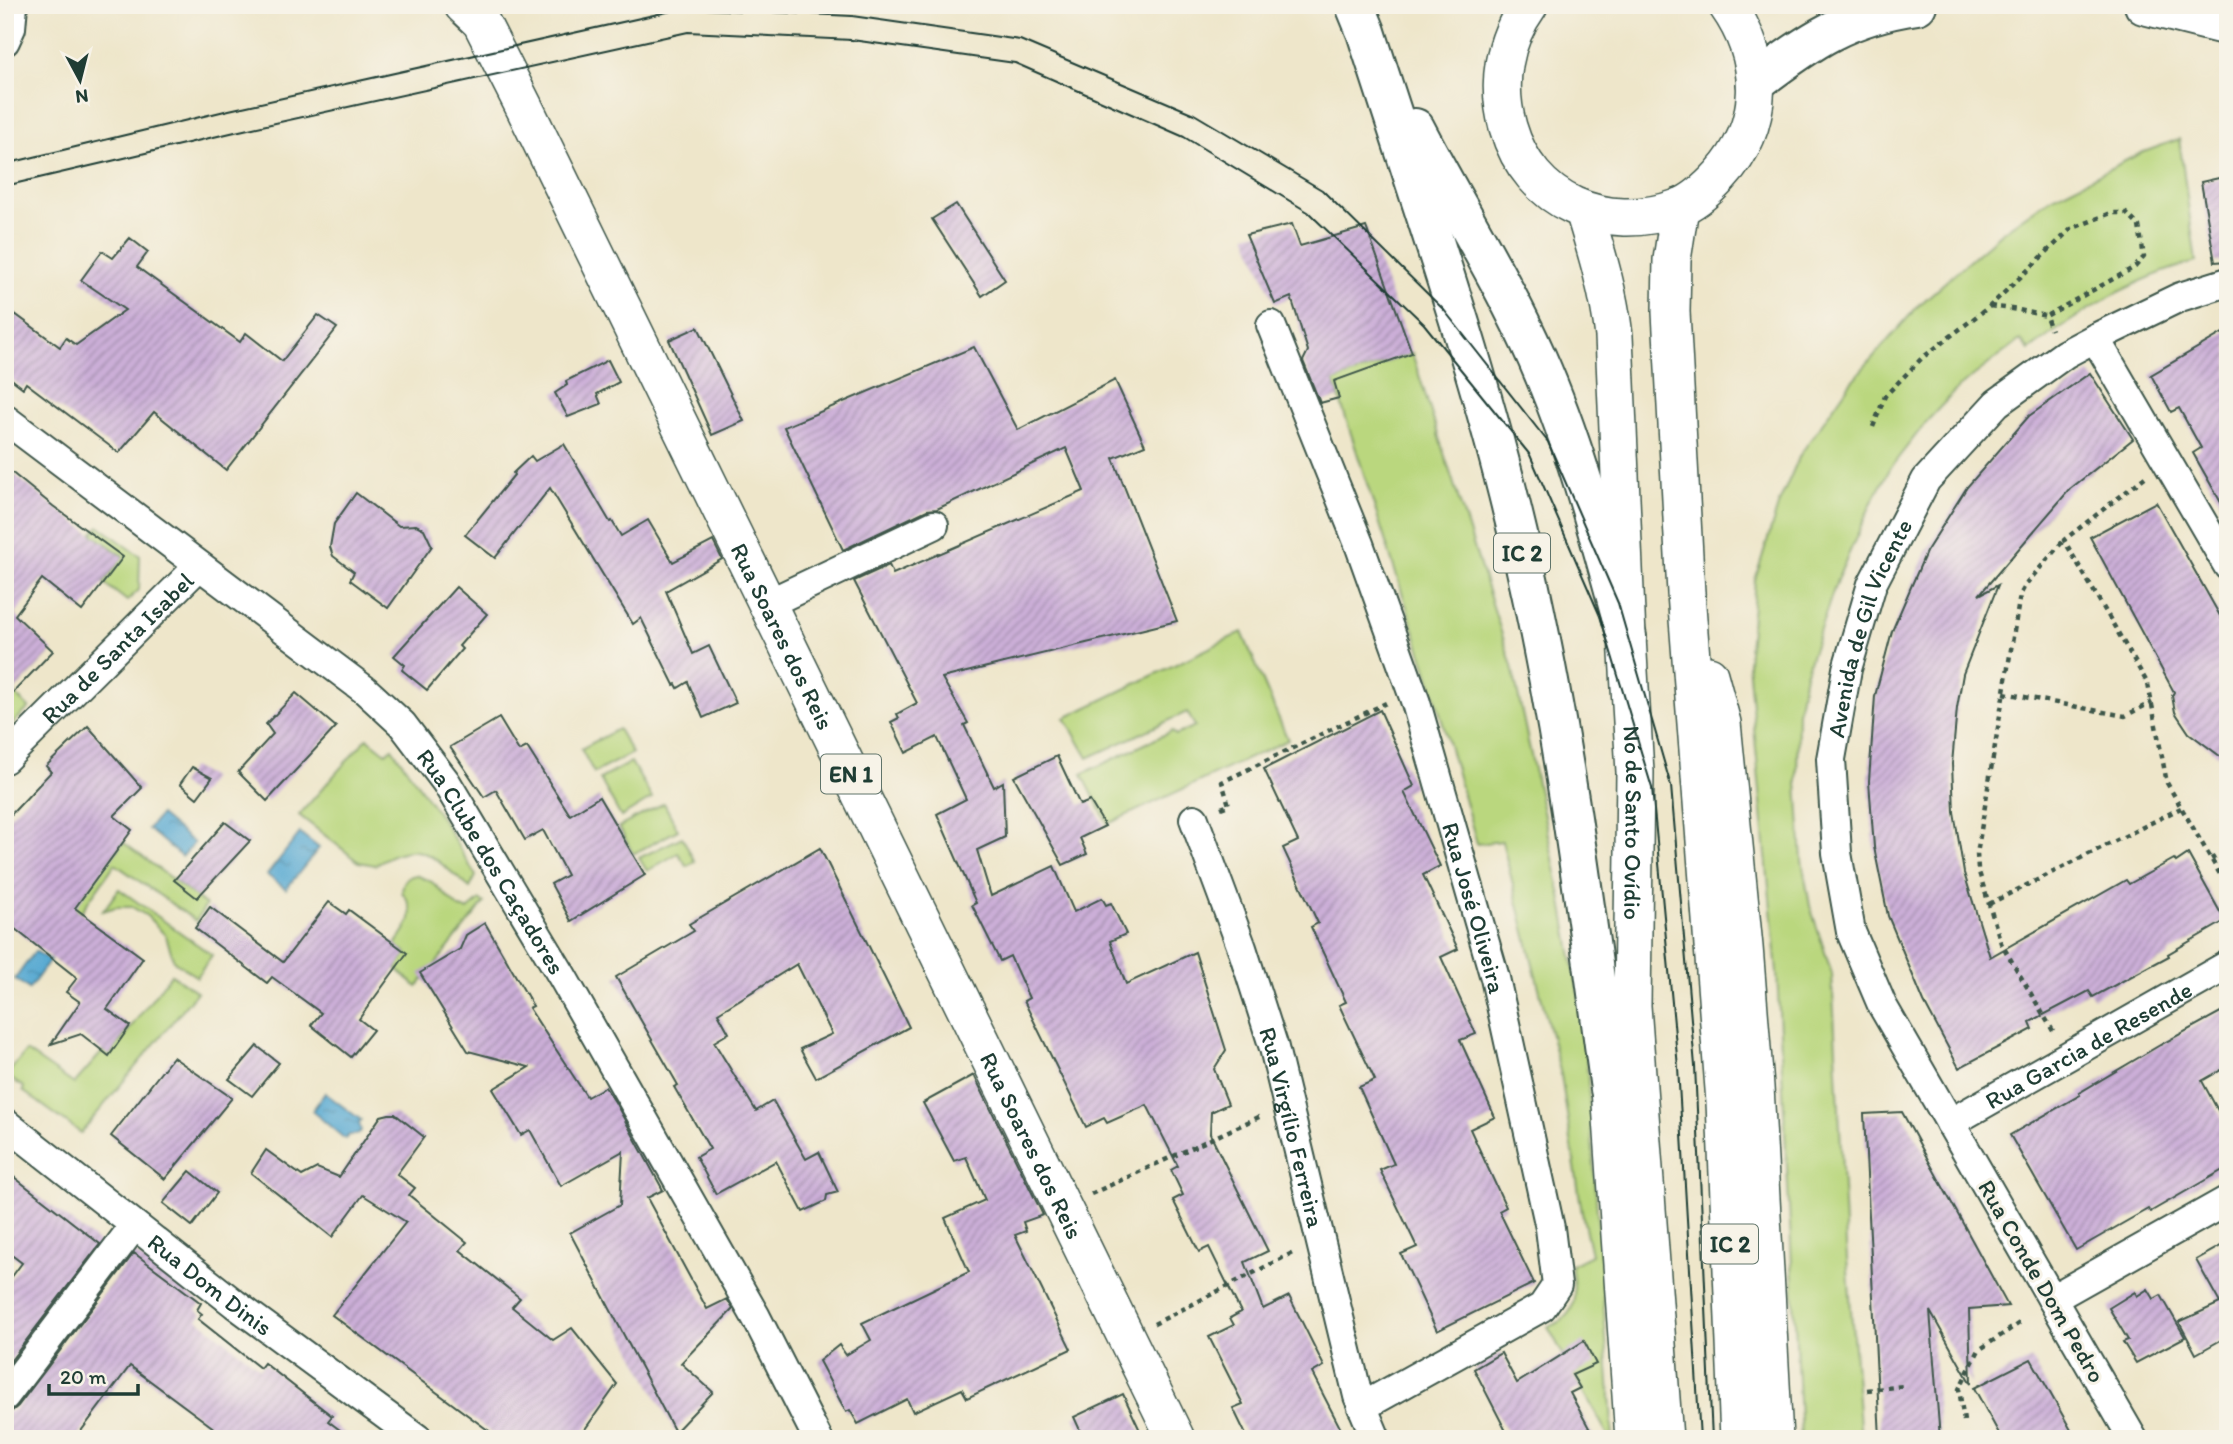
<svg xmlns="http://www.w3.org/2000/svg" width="2233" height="1444" viewBox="0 0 2233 1444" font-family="Itim,sans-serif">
<defs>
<pattern id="water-ripples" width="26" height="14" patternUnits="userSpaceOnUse" patternTransform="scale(1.75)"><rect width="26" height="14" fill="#57a9d2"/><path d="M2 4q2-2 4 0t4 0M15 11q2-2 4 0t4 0" fill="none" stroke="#478bab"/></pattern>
<pattern id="building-hatch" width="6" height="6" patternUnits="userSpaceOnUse" patternTransform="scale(1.75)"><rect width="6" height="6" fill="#ccafd8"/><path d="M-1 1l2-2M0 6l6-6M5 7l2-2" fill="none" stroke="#a590b0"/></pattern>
</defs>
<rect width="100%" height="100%" fill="#f7f3e8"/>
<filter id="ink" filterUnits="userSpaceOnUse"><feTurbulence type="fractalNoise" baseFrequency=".0143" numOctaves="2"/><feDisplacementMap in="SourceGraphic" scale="14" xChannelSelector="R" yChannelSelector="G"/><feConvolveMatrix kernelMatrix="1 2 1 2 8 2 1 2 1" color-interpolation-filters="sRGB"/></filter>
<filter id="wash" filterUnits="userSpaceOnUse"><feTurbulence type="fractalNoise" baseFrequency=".00686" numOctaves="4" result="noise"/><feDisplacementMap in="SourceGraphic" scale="28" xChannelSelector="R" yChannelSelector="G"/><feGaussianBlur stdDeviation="1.57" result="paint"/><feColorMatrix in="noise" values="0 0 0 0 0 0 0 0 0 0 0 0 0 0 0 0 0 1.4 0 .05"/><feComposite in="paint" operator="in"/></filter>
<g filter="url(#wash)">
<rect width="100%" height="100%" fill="#eee6ca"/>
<!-- green -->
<g fill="#bad77e" stroke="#6c8a59" stroke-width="2">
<path d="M2179,139l17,123c-62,15 -116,51 -167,88l-9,-10 -61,47 -31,33 -37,47 -19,35 -35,78 -32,94 -7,38 -1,70 5,78 8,46 22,68 14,271 15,194h-60l-24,-466 -29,-310 7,-83 24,-77 21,-48 51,-73 67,-76 83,-73 48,-34 92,-46z"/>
<path d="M1412,353l100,313 49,230 23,128 29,415h-3l-62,-112c33,-12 27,-33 23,-62l20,-10 -9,-42 -21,-138 -59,-234 -25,3 -43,-152 -100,-311z"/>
<polygon points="99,526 140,556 139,590 127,601 104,583 123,556 92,534"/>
<polygon points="1242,632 1288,740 1108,824 1082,774 1172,731 1176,735 1195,726 1187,712 1088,758 1065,718"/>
<polygon points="5,684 29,708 5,731"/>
<polygon points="618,729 632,753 594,773 581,749"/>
<path d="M367,738l19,15 6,-5 50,71 34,57 -6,12c-36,-29 -49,-54 -95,-23l-16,-3 -60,-47z"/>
<polygon points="631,762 652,798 621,817 600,779"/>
<polygon points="664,803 678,830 633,854 619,827"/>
<polygon points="682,837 695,862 687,866 678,853 647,871 639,858"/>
<polygon points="123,842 206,905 196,921 115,864 58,944 77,903"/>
<path d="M416,875l16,7 27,26 9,2 12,-10 4,3 -67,84 -21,-19 11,-15 -12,-8c13,-18 24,-32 7,-53 1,-10 3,-15 14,-17z"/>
<polygon points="119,889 212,955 197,977 174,961 166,936 147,916 132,907 116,907 103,911"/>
<polygon points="171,974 197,992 81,1133 23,1091 24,1087 6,1076 26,1051 74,1084 103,1051 110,1055"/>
</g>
<!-- water -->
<g fill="url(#water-ripples)" stroke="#3b7383" stroke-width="2">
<polygon points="160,815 194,843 182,857 148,829"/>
<polygon points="300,833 319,848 286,889 267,875"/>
<polygon points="35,951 50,960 29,989 15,979"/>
<polygon points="325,1093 361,1120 359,1123 361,1131 357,1135 349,1135 345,1139 312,1111"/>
</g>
<g id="blocks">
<!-- building -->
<g fill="url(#building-hatch)">
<polygon points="2228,176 2228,261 2215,262 2201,182"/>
<polygon points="956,204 1005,280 982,296 932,219"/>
<polygon points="1292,224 1300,246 1366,227 1412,353 1334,381 1339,398 1320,403 1303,361 1308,351 1291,297 1275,304 1246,235"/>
<polygon points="130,238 148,252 137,267 240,342 246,333 282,361 318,315 337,328 226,470 154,412 119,453 26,383 23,388 5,374 5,328 15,314 60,347 66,338 76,345 125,310 81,280 102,251 113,258"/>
<polygon points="698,327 744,421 712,435 669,340"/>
<polygon points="2228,330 2228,515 2193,453 2201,448 2179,408 2171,412 2151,375"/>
<polygon points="974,347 1018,430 1115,380 1145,445 1113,458 1177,621 942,678 968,723 964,725 994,787 1003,782 1005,837 977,850 991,896 1054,866 1074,912 1102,898 1106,905 1111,903 1126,934 1110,941 1126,984 1195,952 1226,1050 1214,1069 1228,1104 1211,1112 1210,1134 1268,1251 1245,1262 1263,1309 1289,1296 1324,1366 1312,1373 1346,1439 1248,1439 1233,1408 1243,1404 1209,1337 1234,1325 1230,1318 1241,1312 1209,1247 1199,1252 1173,1200 1183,1195 1171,1170 1178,1166 1147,1105 1107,1123 1104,1118 1086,1127 1024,1001 1029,998 1010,956 1000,961 972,905 976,903 937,814 966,799 937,737 906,753 891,722 899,718 897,714 917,703 854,581 889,565 893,574 1084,491 1066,448 937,509 927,510 843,550 784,427"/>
<polygon points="608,360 619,382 597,394 601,404 568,417 555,393 567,385 566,381"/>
<polygon points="2090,373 2133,439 2070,489 1979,595 1998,585 1963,674 1957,708 1952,764 1954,812 1964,873 1990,957 2126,880 2129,884 2174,859 2176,862 2188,854 2225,921 2168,954 2169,956 2093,997 2089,991 2030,1022 2033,1029 1959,1068 1924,1002 1888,916 1874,847 1869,781 1875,696 1892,631 1926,552 1967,487 2029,416"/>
<polygon points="564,444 610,522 612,521 621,536 648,520 673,562 713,541 722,559 666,591 693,654 709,646 736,703 703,718 688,682 678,688 676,684 674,685 641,618 633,624 550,488 495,558 465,535 514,475 513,473 531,456 535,461"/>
<polygon points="5,467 53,506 123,557 82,611 42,579 15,615 53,651 5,701"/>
<polygon points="356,493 399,526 416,525 424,529 432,546 388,608 350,580 354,572 333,556 330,547 334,524"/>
<polygon points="2156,502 2228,630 2228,762 2189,733 2175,712 2172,696 2174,692 2090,537"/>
<polygon points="456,587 487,614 459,646 462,649 427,690 402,670 405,665 394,656"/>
<polygon points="296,693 336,727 267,801 238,772 273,734 266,724"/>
<polygon points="1380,710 1414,786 1404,792 1440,866 1423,875 1458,949 1441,957 1476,1034 1460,1040 1495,1117 1470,1129 1506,1207 1499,1211 1534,1283 1437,1331 1401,1254 1417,1247 1380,1170 1394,1164 1359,1087 1375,1080 1339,1005 1346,1002 1311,927 1318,923 1283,848 1298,841 1264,769"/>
<polygon points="499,718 519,751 527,747 570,815 599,797 645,875 571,921 551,884 567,875 543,830 525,840 496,790 484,797 450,747"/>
<polygon points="88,726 142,788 114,816 132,830 75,908 143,958 107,1009 130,1026 109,1056 81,1034 51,1044 80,1002 66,992 77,978 5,921 5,821 51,772 46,766"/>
<polygon points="1057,756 1080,805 1090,801 1105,826 1080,838 1087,854 1063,865 1014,777"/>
<polygon points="192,767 212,778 197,798 180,784"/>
<polygon points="225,822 250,841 197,898 174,880"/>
<polygon points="820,848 909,1027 816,1078 800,1049 832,1034 797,964 718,1013 729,1033 714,1042 756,1111 773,1101 806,1159 819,1152 838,1192 827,1195 826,1201 803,1212 776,1161 716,1194 696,1157 710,1149 674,1087 678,1085 616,977 694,931 689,924"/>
<polygon points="329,902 346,914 349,910 407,953 359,1019 373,1030 351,1057 311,1025 321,1013 272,977 267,983 195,928 210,907 283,962"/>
<polygon points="485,923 533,1006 529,1008 587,1097 605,1087 615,1102 663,1190 647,1198 707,1309 727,1299 733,1309 681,1363 713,1392 675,1432 570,1233 620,1205 623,1151 561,1186 530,1130 521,1135 493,1089 529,1067 468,1051 420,973 460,949 466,935"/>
<polygon points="2228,1008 2228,1066 2202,1081 2228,1129 2228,1167 2150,1212 2148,1209 2076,1250 2010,1135 2080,1095 2079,1093 2160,1045"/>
<polygon points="257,1046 279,1063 252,1096 229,1079"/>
<polygon points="173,1057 232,1098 165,1179 111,1136"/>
<polygon points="974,1075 1043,1215 1023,1222 1026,1231 1015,1235 1071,1349 967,1398 962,1389 913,1412 907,1399 858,1424 850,1410 846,1412 819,1361 839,1345 846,1355 871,1340 862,1323 969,1272 945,1218 985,1200 966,1157 954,1161 923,1103"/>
<polygon points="1902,1112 2008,1306 1969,1309 1971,1384 1930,1311 1940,1439 1880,1439 1864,1114"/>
<polygon points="389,1114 395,1114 424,1137 397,1174 415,1188 409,1195 467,1242 460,1250 520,1298 512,1307 553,1340 572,1328 617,1384 578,1439 500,1439 332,1315 406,1222 363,1195 332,1237 251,1173 266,1150 302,1176 317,1168 339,1177 381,1116"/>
<polygon points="5,1170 100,1244 5,1368 5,1286 22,1263 5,1250"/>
<polygon points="190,1171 217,1193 192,1226 163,1203"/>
<polygon points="2228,1242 2228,1336 2196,1354 2179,1322 2220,1303 2196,1260"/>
<polygon points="134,1253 201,1303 197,1310 202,1314 198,1319 260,1368 264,1363 332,1416 328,1421 352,1439 209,1439 215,1429 130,1366 75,1439 5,1439 5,1412 12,1411 18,1406"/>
<polygon points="2148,1289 2154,1299 2161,1295 2185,1337 2136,1363 2123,1342 2128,1340 2109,1308 2135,1292 2137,1296"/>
<polygon points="1584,1341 1596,1364 1572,1375 1580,1388 1570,1393 1595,1439 1510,1439 1474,1369 1501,1353 1517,1383"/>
<polygon points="2031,1359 2076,1439 2002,1439 1974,1388"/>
<polygon points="1123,1394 1144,1439 1084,1439 1074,1417"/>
</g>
</g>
</g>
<g filter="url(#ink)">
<use href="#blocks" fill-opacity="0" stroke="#3e564a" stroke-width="2"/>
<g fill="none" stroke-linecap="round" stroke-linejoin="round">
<defs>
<g id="minor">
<polyline points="5,41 11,28 13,5"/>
<path id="s1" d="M1271,325l88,219 57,159 79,275 55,250 7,57 -15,22 -180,100"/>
<polyline points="2095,338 2228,566"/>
<path id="s2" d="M5,419l360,271 37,34 44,58 116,194 194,341 62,122"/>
<polyline points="767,604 934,525"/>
<path id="s3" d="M5,759l194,-193"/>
<path id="s4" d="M1194,819l48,129 32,100 84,348 18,43"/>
<path id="s5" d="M5,1123l230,181 183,135"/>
<path id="s6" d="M1950,1123l278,-158"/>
<polyline points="2052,1299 2228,1200"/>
<polyline points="5,1396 134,1226"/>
<path id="s7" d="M2133,1439l-251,-434 -31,-73 -14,-79 -6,-94 16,-90 25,-85 54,-104 71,-77 68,-49 30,-16 85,-41 48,-15"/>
</g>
<g id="major">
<path id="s8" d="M463,5l18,17 44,87 651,1330"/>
<path d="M1529,5c-26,36 -33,79 -21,122 22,76 97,107 170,81 16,-6 31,-20 42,-32 46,-50 46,-116 7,-171"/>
<polyline points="1680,207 1672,260 1671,312 1686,593 1725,1102 1739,1439"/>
<path id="s9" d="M1584,211c13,42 25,82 30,125l13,301 8,135 -3,234 32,433"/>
<polyline points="1709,675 1722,723 1744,947 1755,1087 1774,1439"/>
<polyline points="1610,1058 1610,1089 1634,1439"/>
</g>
<g id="highway">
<path d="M1355,5l11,27c56,175 118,349 158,529 40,174 62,352 86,528"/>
<polyline points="2144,5 2228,26"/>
<path d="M1756,82c55,-42 91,-67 161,-77"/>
<path d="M1415,128c40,77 87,151 122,230 40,90 64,186 90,279"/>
</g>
</defs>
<!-- minor casing -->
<use href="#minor" stroke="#3e564a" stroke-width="32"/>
<!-- major casing -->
<use href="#major" stroke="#3e564a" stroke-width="40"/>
<!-- highway casing -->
<use href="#highway" stroke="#3e564a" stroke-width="42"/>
<!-- path -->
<g stroke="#3e564a" stroke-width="4.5" stroke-dasharray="5 5" stroke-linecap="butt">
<polyline points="1990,306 2019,310 2046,316"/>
<polyline points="1873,427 1885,396 1922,358 1990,306 2071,229 2111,213 2126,213 2139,226 2144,257 2135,267 2046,316 2051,330"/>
<polyline points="2145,477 2064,540 2148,684 2167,783 2228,888"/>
<polyline points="2004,693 2125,716 2152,702"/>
<polyline points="1221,808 1229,805 1222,782 1386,703"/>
<polyline points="2211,859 2228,850"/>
<polyline points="1989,904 2181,808"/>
<polyline points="2053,1031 2001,943 1978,869 1977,854 2020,595 2027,583 2064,540"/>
<polyline points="1091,1194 1261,1116"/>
<polyline points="1154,1324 1296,1251"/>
<polyline points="1867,1390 1905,1386"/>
<polyline points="1964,1421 1959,1389 1979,1350 2021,1322"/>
</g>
<!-- minor -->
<use href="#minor" stroke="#fff" stroke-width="28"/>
<!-- major -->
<use href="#major" stroke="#fff" stroke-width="37"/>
<!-- highway -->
<use href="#highway" stroke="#fff" stroke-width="38"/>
<!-- tram -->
<g stroke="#1f3d34" stroke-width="2">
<polyline points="5,164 229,110 685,8 852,16 1020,40 1194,114 1322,190 1444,310 1548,442 1618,603 1671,786 1695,1066 1712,1439"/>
<polyline points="5,186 235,132 688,32 852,40 1015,63 1184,137 1308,212 1424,324 1530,455 1600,616 1652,788 1678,1067 1700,1439"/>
</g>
</g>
</g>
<g text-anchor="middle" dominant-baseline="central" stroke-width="6" stroke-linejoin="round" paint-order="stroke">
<!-- shield labels -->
<g fill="#f7f3e8" stroke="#60746a" stroke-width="2">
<rect x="1494" y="533.5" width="56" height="39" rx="5"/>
<rect x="821" y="754.5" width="60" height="39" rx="5"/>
<rect x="1702" y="1224.5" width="56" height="39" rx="5"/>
</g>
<g font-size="23" font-weight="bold" fill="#1f3d34">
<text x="1522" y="553">IC 2</text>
<text x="851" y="774">EN 1</text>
<text x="1730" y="1244">IC 2</text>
</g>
<!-- street labels -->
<g font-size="24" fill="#1f3d34" stroke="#f7f3e8">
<text stroke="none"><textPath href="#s7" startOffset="892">Avenida de Gil Vicente</textPath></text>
<text stroke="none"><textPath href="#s8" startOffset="709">Rua Soares dos Reis</textPath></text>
<text stroke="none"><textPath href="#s3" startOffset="158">Rua de Santa Isabel</textPath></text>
<text stroke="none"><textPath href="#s9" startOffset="616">Nó de Santo Ovídio</textPath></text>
<text stroke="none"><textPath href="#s2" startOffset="665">Rua Clube dos Caçadores</textPath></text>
<text stroke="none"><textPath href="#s1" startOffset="618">Rua José Oliveira</textPath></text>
<text stroke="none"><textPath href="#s6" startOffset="159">Rua Garcia de Resende</textPath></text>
<text stroke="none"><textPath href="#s4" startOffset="324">Rua Virgílio Ferreira</textPath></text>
<text stroke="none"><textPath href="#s8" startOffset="1276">Rua Soares dos Reis</textPath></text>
<text transform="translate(2042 1281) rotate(60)">Rua Conde Dom Pedro</text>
<text stroke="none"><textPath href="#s5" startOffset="261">Rua Dom Dinis</textPath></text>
</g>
</g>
<!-- margin -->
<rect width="2233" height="1444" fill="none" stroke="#f7f3e8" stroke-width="28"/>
<!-- north arrow -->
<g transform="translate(80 80) rotate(173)" stroke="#f7f3e8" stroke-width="5" paint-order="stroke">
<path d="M0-5L12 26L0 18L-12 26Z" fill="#1f3d34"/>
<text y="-10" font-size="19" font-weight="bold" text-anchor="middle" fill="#1f3d34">N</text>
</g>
<!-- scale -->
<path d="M49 1384v10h89v-10" fill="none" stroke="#1f3d34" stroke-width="3.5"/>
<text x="60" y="1384" font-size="21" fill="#1f3d34" stroke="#f7f3e8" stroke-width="5" paint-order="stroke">20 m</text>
</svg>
